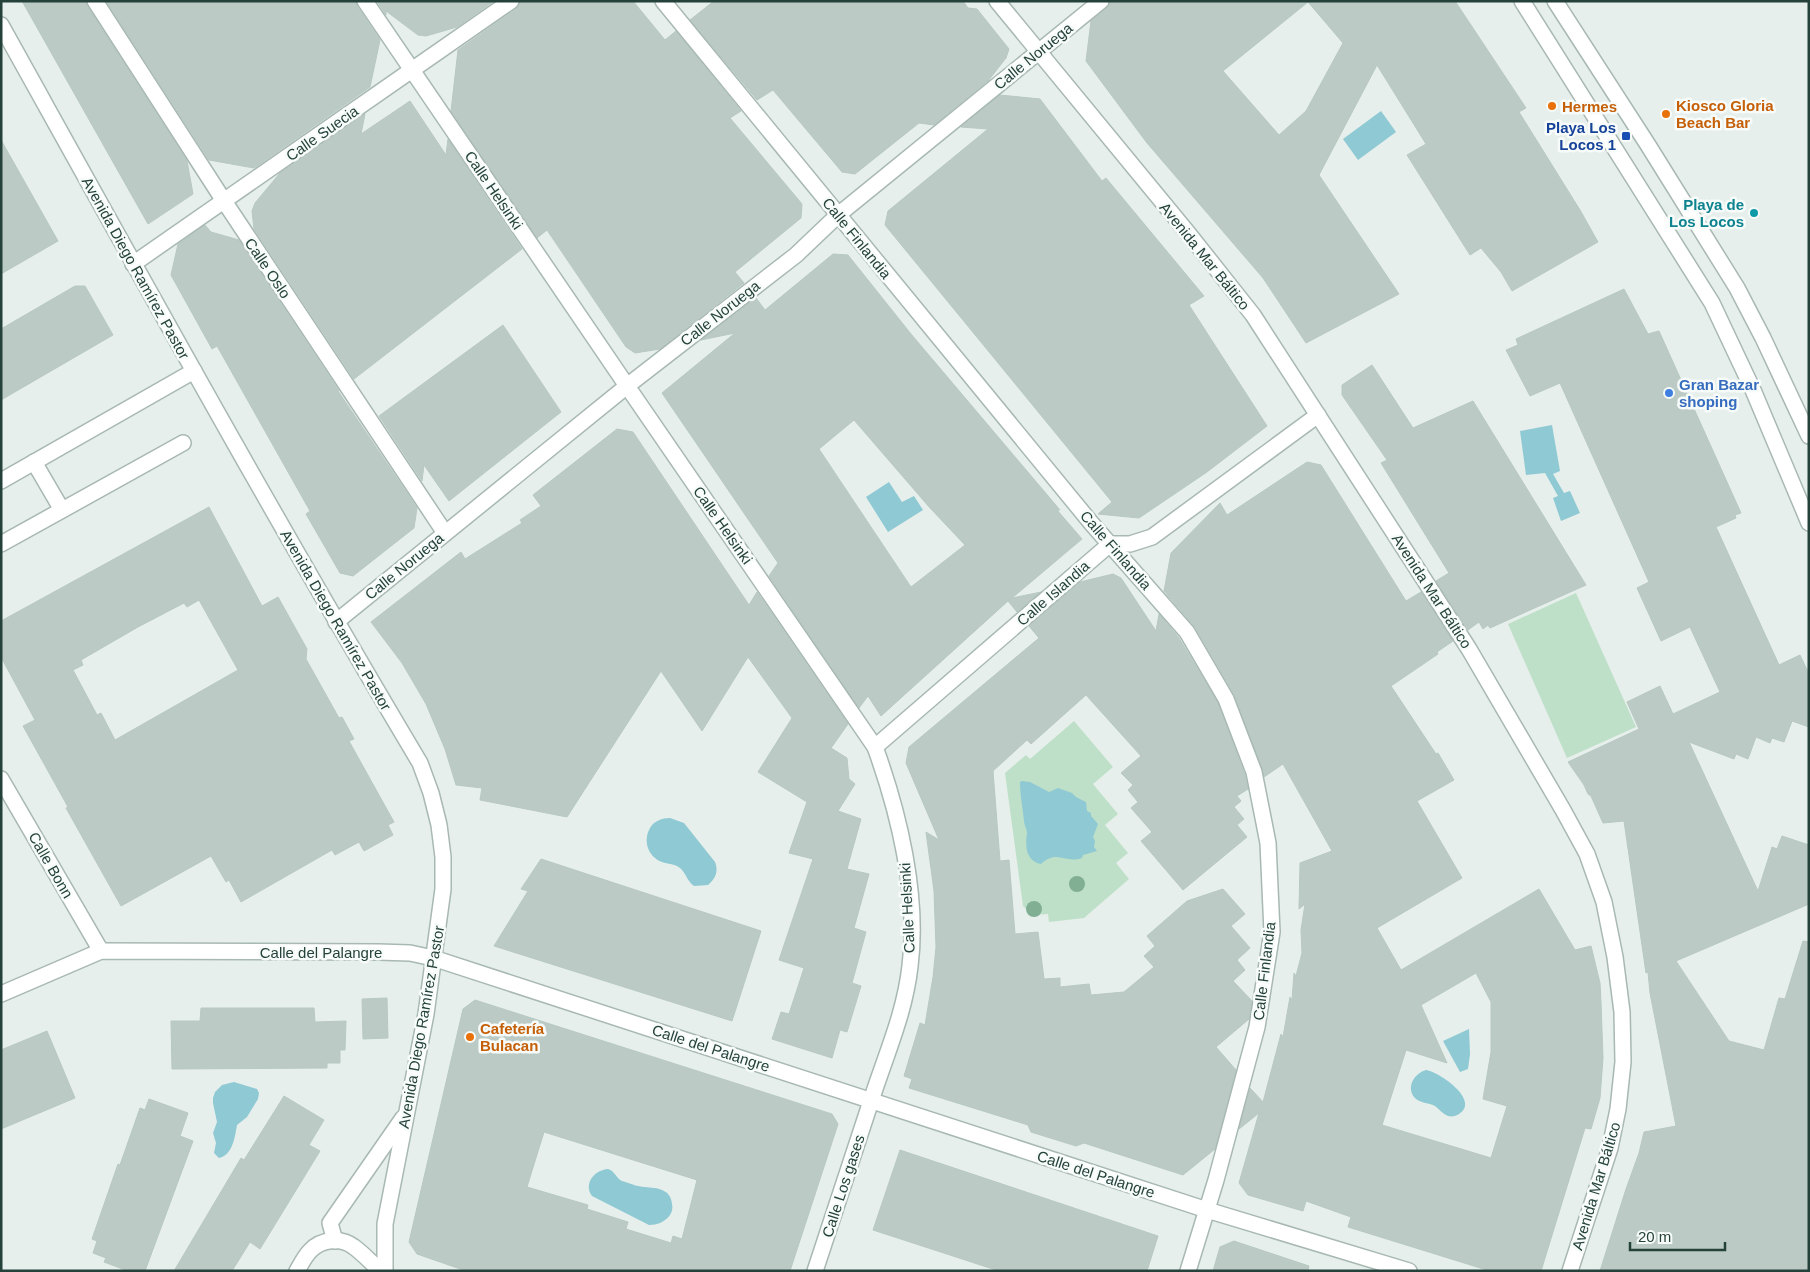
<svg xmlns="http://www.w3.org/2000/svg" width="1810" height="1272" viewBox="0 0 1810 1272" font-family="Helvetica,sans-serif">
<rect width="100%" height="100%" fill="#e6efeb"/>
<!-- green -->
<g fill="#bfe0c8">
<polygon points="1576,593 1636,727 1567,758 1508,624"/>
<polygon points="1074,721 1113,767 1093,784 1118,814 1105,825 1128,853 1116,863 1129,879 1084,918 1049,922 1048,914 1032,915 1023,906 1005,773 1026,755 1030,759"/>
</g>
<!-- water -->
<g fill="#8ec9d4">
<polygon points="1381,111 1396,132 1358,160 1343,139"/>
<polygon points="1552,425 1560,471 1553,474 1564,493 1570,491 1580,513 1561,521 1553,498 1558,496 1545,473 1526,475 1520,431"/>
<polygon points="889,482 902,502 914,496 923,510 888,532 866,497"/>
<path d="M1022,781l8,1 19,10 9,-4 14,5 4,4 10,5 1,9 4,2v3l7,8 -5,13 2,4 -1,6 3,4 -14,4 -1,3c-18,6 -24,-9 -41,6 -7,-1 -12,-6 -14,-13 -1,-6 -1,-12 0,-18 0,-4 -3,-8 -3,-12 -1,-12 -4,-25 -4,-39z"/>
<path d="M670,818l14,5 31,39c4,10 0,17 -7,23l-14,1c-7,-5 -8,-13 -14,-18 -5,-4 -10,-4 -15,-5 -16,-4 -23,-21 -15,-35 4,-7 12,-10 20,-10z"/>
<polygon points="1469,1029 1470,1054 1468,1069 1460,1072 1443,1041"/>
<path d="M1426,1070c14,2 55,31 33,44 -3,2 -7,3 -11,2 -5,-2 -9,-7 -13,-10 -7,-4 -15,-2 -21,-9 -8,-11 1,-24 12,-27z"/>
<path d="M234,1082l23,7 2,4 -1,6 -11,18 -10,8c-2,11 -4,30 -18,33l-5,-5 2,-10 -3,-10 4,-11 -4,-19v-5l2,-6 7,-7z"/>
<path d="M608,1169c7,2 8,9 14,12 7,2 16,6 23,6 12,1 26,2 27,17 1,4 0,8 -2,11 -5,7 -13,10 -21,10l-57,-29c-9,-13 3,-26 16,-27z"/>
</g>
<!-- building -->
<g fill="#bbcac4" stroke="#b8c9c2" fill-rule="evenodd">
<polygon points="22,1 86,1 87,6 187,161 193,194 148,224"/>
<polygon points="106,1 356,1 357,6 380,40 370,87 254,168 209,160"/>
<polygon points="377,1 494,1 457,27 426,36 418,35 386,11 386,15"/>
<polygon points="520,1 633,1 665,40 676,31 741,111 730,118 802,204 801,218 735,272 744,283 660,349 635,353 626,347 547,230 537,238 451,111 458,50 516,9"/>
<polygon points="714,1 963,1 968,8 977,9 1009,49 1006,58 988,81 934,125 919,123 855,174 842,172 773,90 757,100 690,20"/>
<path d="M1110,1h345l71,107 -7,4 61,98 18,32 -86,49 -11,-19 -20,-24 -11,7 -63,-100 19,-11 -49,-79 -58,110 80,119 -93,49 -43,-65 -116,-135 -61,-82 5,-40 16,-13zM1308,2l35,41 -37,68 -27,24 -56,-64z"/>
<polygon points="1000,95 1040,99 1102,181 1106,178 1204,296 1189,305 1267,426 1207,472 1139,518 1098,514 1112,502 885,225 888,211 988,129 961,127"/>
<polygon points="410,101 446,155 448,139 522,249 354,379 254,229 252,211 255,203 280,173 365,114 361,134"/>
<polygon points="1,140 58,241 1,274"/>
<polygon points="205,225 211,232 239,240 339,391 338,391 417,508 414,528 353,576 340,573 306,514 310,511 217,346 212,349 171,275 178,244"/>
<path d="M833,254l15,1 63,79 149,176h-3l25,29 -70,59 29,-6 -24,20 -9,-11 -127,115 -13,-20 -9,12 -90,-132 9,-13 -116,-170 73,-60 -34,7 55,-42 9,12zM854,420l76,88 35,37 -54,42 -92,-138z"/>
<polygon points="75,286 85,286 113,335 1,400 1,329"/>
<polygon points="1624,289 1648,334 1659,331 1741,513 1735,515 1736,518 1716,527 1779,665 1800,655 1809,674 1809,727 1792,721 1784,742 1772,738 1770,743 1756,737 1748,759 1736,754 1734,759 1689,742 1758,891 1772,847 1777,849 1782,836 1809,845 1809,904 1676,961 1729,1041 1764,1050 1779,998 1785,999 1803,941 1809,942 1809,1271 1600,1271 1626,1189 1639,1153 1644,1132 1676,1126 1650,993 1648,972 1646,973 1624,821 1603,823 1591,796 1588,794 1584,785 1568,762 1639,729 1627,702 1660,686 1673,714 1720,692 1690,627 1661,641 1637,588 1649,582 1560,383 1530,396 1506,350 1518,345 1516,339"/>
<polygon points="503,325 561,412 449,501 424,465 422,481 379,416"/>
<polygon points="1372,365 1413,428 1473,401 1586,585 1490,628 1488,625 1483,629 1479,622 1468,630 1436,581 1449,573 1381,463 1387,460 1342,395 1342,385"/>
<polygon points="617,429 633,432 749,605 757,592 848,724 831,748 847,758 849,779 855,784 838,811 861,819 847,869 869,874 854,928 866,932 852,983 861,986 847,1032 840,1030 832,1058 772,1039 781,1012 789,1014 804,968 779,960 813,859 789,853 807,802 758,772 792,718 748,657 702,731 661,671 567,817 480,800 482,788 456,785 445,749 426,704 402,663 371,622 461,552 465,559 522,523 520,520 541,506 533,495"/>
<path d="M1307,462l14,3 85,136 15,-9 32,49 -16,11 1,2 -47,32 45,68 2,-1 16,27 -37,21 45,77 -85,50 24,42 138,-81 36,61 16,-4 9,37 1,19 2,56 -3,40 -9,31 -6,-1 -44,143h-51l-142,-44 3,-10 -45,-16 -3,10 -55,-16 -9,-12 20,-70 -20,16 11,-41 13,14 18,-68 2,3 7,-40 2,3 2,-27 2,3 6,-23 -1,-23 4,-26 -6,5 1,-46 32,-12 -49,-87 -19,13 -30,-83 -39,-67 -31,-36 7,-38 49,-50 7,12zM1476,973l15,29v50l-8,47 24,7 -16,52 -109,-33 24,-75 41,13 -26,-58z"/>
<path d="M209,507l53,99 16,-9 29,52 -1,10 33,59 3,-1 12,22 -5,2 45,81 -6,3 5,10 -29,16 -5,-9 -24,13 -3,-5 -91,52 -12,-22 -3,2 -15,-26 -90,50 -55,-98 2,-1 -45,-81 12,-6 -34,-63v-36zM199,600l39,70 -123,70 -14,-27 -4,2 -24,-45 10,-5 -2,-5 57,-33 46,-24 3,4z"/>
<polygon points="1113,574 1121,578 1156,631 1159,614 1179,638 1218,703 1245,775 1248,789 1237,796 1241,801 1234,807 1244,819 1237,825 1247,837 1183,890 1141,841 1152,832 1131,808 1138,802 1128,790 1133,785 1121,773 1141,756 1086,695 1031,744 1027,740 993,771 1000,861 1009,860 1015,934 1038,932 1044,979 1060,978 1060,987 1089,984 1091,995 1124,992 1154,967 1144,956 1155,946 1147,936 1187,901 1223,889 1245,914 1231,926 1250,948 1237,960 1245,970 1233,981 1252,1001 1249,1019 1216,1047 1236,1070 1215,1149 1183,1175 1084,1143 1076,1146 1031,1132 1028,1125 909,1088 912,1079 904,1076 920,1023 925,1025 933,977 936,947 934,891 926,832 939,840 906,763 909,747 1039,638 1029,626 1080,582"/>
<polygon points="541,859 761,931 732,1021 494,946 528,891 521,889"/>
<polygon points="387,998 388,1038 363,1039 362,999"/>
<path d="M475,1000l357,114 6,10 -48,147h-324l-49,-17 -8,-12 54,-233zM544,1132l153,48 -15,59 -9,-3 -2,7 -45,-14 2,-7 -41,-13 1,-4 -61,-18z"/>
<polygon points="201,1008 314,1008 315,1022 346,1021 345,1050 340,1050 340,1063 327,1063 327,1068 172,1069 171,1021 200,1021"/>
<polygon points="47,1031 75,1098 1,1129 1,1050"/>
<polygon points="284,1096 324,1120 309,1145 320,1151 260,1249 250,1242 232,1271 174,1271 241,1158 244,1160"/>
<polygon points="149,1099 188,1113 180,1136 193,1141 145,1271 128,1271 104,1262 106,1258 93,1253 97,1241 92,1239 118,1164 120,1165 140,1108 145,1110"/>
<polygon points="900,1150 1158,1236 1147,1271 999,1271 873,1230"/>
<polygon points="1234,1241 1309,1266 1308,1271 1213,1271 1220,1247"/>
</g>
<g fill="none" stroke-linecap="round" stroke-linejoin="round">
<defs>
<g id="minor">
<polyline points="95,1 224,201 445,533"/>
<path d="M365,1l262,385 248,361c24,66 44,149 35,219 -5,47 -25,91 -39,135 -19,56 -37,113 -56,170"/>
<polyline points="663,1 1092,524 1187,632 1226,699 1254,772 1268,843 1272,932 1257,1027 1216,1180 1188,1271"/>
<polyline points="997,1 1188,233 1253,315 1469,649 1563,810 1587,854 1604,902 1615,957 1622,1012 1623,1062 1618,1109 1610,1148 1570,1271"/>
<polyline points="1522,1 1712,303 1753,390 1809,523"/>
<polyline points="1555,1 1648,145 1737,288 1763,338 1809,436"/>
<path d="M1,25c138,248 274,495 419,738l11,30 8,32 4,32v32l-17,125 -41,210v47"/>
<polyline points="133,264 511,1"/>
<polyline points="34,462 62,510"/>
<polyline points="1,481 194,371"/>
<polyline points="1,544 183,443"/>
<polyline points="336,622 627,386 796,255 838,215 1101,1"/>
<polyline points="875,747 1110,544 1130,544 1152,537 1318,415"/>
<polyline points="1,779 101,951"/>
<polyline points="1,994 101,951 378,952 410,953 433,958 1207,1210 1409,1271"/>
<polyline points="335,1241 330,1223 403,1118"/>
<path d="M297,1271c4,-7 8,-15 13,-20 11,-12 31,-14 44,-4 10,7 18,17 27,24"/>
</g>
</defs>
<!-- minor casing -->
<use href="#minor" stroke="#a8b8b2" stroke-width="18"/>
<!-- minor -->
<use href="#minor" stroke="#fff" stroke-width="15"/>
</g>
<!-- trees -->
<g fill="#80af93">
<circle cx="1077" cy="884" r="8"/>
<circle cx="1034" cy="909" r="8"/>
</g>
<!-- markers -->
<g fill="#e8710a" stroke="#f7fbf9" stroke-width="2">
<circle cx="1552" cy="106" r="5"/>
<circle cx="1666" cy="114" r="5"/>
<circle cx="470" cy="1037" r="5"/>
</g>
<rect fill="#1a4fb4" stroke="#f7fbf9" stroke-width="2" x="1621" y="131" width="10" height="10" rx="2.5"/>
<circle fill="#0f9aa8" stroke="#f7fbf9" stroke-width="2" cx="1754" cy="213" r="5"/>
<circle fill="#3f7fe0" stroke="#f7fbf9" stroke-width="2" cx="1669" cy="393" r="5"/>
<g text-anchor="middle" dominant-baseline="central" stroke-width="5" stroke-linejoin="round" paint-order="stroke">
<!-- street labels -->
<g font-size="15" fill="#24423a" stroke="#f7fbf9">
<text transform="translate(1033 56) rotate(-39)">Calle Noruega</text>
<text transform="translate(322 133) rotate(-35)">Calle Suecia</text>
<text transform="translate(494 190) rotate(56)">Calle Helsinki</text>
<text transform="translate(857 238) rotate(51)">Calle Finlandia</text>
<text transform="translate(1205 256) rotate(51)">Avenida Mar Báltico</text>
<text transform="translate(136 268) rotate(61)">Avenida Diego Ramírez Pastor</text>
<text transform="translate(268 268) rotate(56)">Calle Oslo</text>
<text transform="translate(720 313) rotate(-38)">Calle Noruega</text>
<text transform="translate(723 525) rotate(55)">Calle Helsinki</text>
<text transform="translate(1116 550) rotate(49)">Calle Finlandia</text>
<text transform="translate(404 566) rotate(-39)">Calle Noruega</text>
<text transform="translate(1432 591) rotate(57)">Avenida Mar Báltico</text>
<text transform="translate(1053 593) rotate(-41)">Calle Islandia</text>
<text transform="translate(336 620) rotate(60)">Avenida Diego Ramírez Pastor</text>
<text transform="translate(51 865) rotate(60)">Calle Bonn</text>
<text transform="translate(907 908) rotate(-93)">Calle Helsinki</text>
<text x="321" y="952">Calle del Palangre</text>
<text transform="translate(1264 971) rotate(-83)">Calle Finlandia</text>
<text transform="translate(421 1027) rotate(-80)">Avenida Diego Ramírez Pastor</text>
<text transform="translate(711 1048) rotate(18)">Calle del Palangre</text>
<text transform="translate(1096 1174) rotate(18)">Calle del Palangre</text>
<text transform="translate(843 1186) rotate(-72)">Calle Los gases</text>
<text transform="translate(1596 1186) rotate(-73)">Avenida Mar Báltico</text>
</g>
<!-- food labels -->
<g font-size="15" font-weight="bold" fill="#c56008" stroke="#f7fbf9" text-anchor="start">
<text x="1676" y="105">Kiosco Gloria<tspan x="1676" dy="17">Beach Bar</tspan></text>
<text x="1562" y="106">Hermes</text>
<text x="480" y="1028">Cafetería<tspan x="480" dy="17">Bulacan</tspan></text>
</g>
<!-- transit labels -->
<g font-size="15" font-weight="bold" fill="#164399" stroke="#f7fbf9" text-anchor="end">
<text x="1616" y="127">Playa Los<tspan x="1616" dy="17">Locos 1</tspan></text>
</g>
<!-- culture labels -->
<g font-size="15" font-weight="bold" fill="#0d838f" stroke="#f7fbf9" text-anchor="end">
<text x="1744" y="204">Playa de<tspan x="1744" dy="17">Los Locos</tspan></text>
</g>
<!-- shop labels -->
<g font-size="15" font-weight="bold" fill="#366cbe" stroke="#f7fbf9" text-anchor="start">
<text x="1679" y="384">Gran Bazar<tspan x="1679" dy="17">shoping</tspan></text>
</g>
</g>
<!-- border -->
<rect width="1810" height="1272" fill="none" stroke="#24423a" stroke-width="5"/>
<!-- scale -->
<path d="M1630 1242v8h95v-8" fill="none" stroke="#24423a" stroke-width="2.5"/>
<text x="1638" y="1242" font-size="15" fill="#24423a" stroke="#f7fbf9" stroke-width="4" paint-order="stroke">20 m</text>
</svg>
